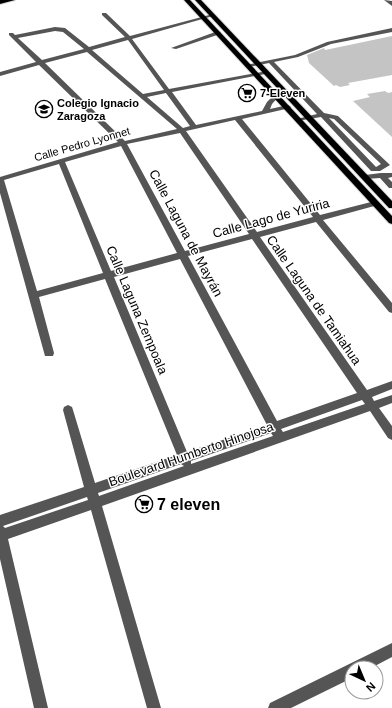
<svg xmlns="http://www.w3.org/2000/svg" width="392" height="708" viewBox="0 0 392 708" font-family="Arial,sans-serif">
<rect width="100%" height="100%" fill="#fff"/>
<!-- building -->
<g fill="#c4c4c4">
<polygon points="392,36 392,75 348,83 350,85 340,87 336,85 334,86 309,63 307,55 324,48 325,50 330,49"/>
<polygon points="385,91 388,93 392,92 392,137 353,101 370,97 367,94"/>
</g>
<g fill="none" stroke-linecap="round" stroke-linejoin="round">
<defs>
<g id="major">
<polygon points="184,0 190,0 392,216 392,224 389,223"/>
<polygon points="195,0 201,0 392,201 392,208 389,208"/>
</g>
<polygon id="highway" points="0,0 15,0 0,4"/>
</defs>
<!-- major casing -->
<use href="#major" stroke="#dbdbdb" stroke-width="2"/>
<!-- highway casing -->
<use href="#highway" stroke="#dbdbdb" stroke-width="2"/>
<!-- minor -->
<g fill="#555" fill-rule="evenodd">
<polygon points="384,0 392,1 392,6"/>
<path d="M102,13h4l24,23 83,-22v2l-81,23 37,50 98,-18 1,1 -3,2 -93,18 24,33 66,-14 5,-9 8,-8h4l1,1 -8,9 -2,5 18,-4 3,2 -1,1 -48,11 78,96 55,-14h3v4l-55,15 69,83v10l-3,-1 -73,-90 -56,15 107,153 25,-9v8l-20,8 2,4 18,-6v8l-13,5 13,18v14l-4,-2 -18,-27 -268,95 59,202h-14l-56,-198 -83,29 40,169h-14l-34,-149v-44l84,-28 -21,-77 1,-3 4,-2 4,2 1,3 22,73 82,-28 -72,-176 -66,18 15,56 -1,3h-8l-45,-163v-16l118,-35 -79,-77 -39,11v-4l36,-10 -27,-27v-2h4l2,2 40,-8 10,1 24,19 36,-10 -23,-22zM55,31l8,1 21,17 -42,11 -24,-22zM128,40l36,50 -21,4 -51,-44zM87,52l90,77 -52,12 -80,-78zM166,93l24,33 -7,2 -36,-31zM235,120l78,97 -56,15 -71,-101zM180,133l69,101 -64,17 -58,-107zM121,146l56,107 -66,18 -46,-109zM59,164l44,109 -66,18 -33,-111zM252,239l105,154 -80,28 -89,-165zM180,259l87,166 -80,27 -73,-175zM362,400l3,4 -82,28 -2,-3zM271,433l2,3 -82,28v-3zM181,464l3,2 -85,30 -1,-3zM87,497l1,3 -83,28 -2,-2z"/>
<path d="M392,28v4l-61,12 -33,13 -24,5 50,51 14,3 52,49 -10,6h-9l-50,-54 -24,4v-2l20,-5 -48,-51 -20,4 -3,-2 49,-10 32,-13zM329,118l5,1 47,45 -5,3z"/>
<polygon points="218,31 221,33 220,34 176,49 171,48"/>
<polygon points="381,173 392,173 392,177 388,178 392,182 392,188 389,188 380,178 365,179 361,177 365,175"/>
<polygon points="392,643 392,657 371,668 352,668 352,678 291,708 268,708 270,703"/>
</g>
<!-- major -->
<use href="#major" fill="#000" fill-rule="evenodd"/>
<!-- highway -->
<use href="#highway" fill="#000" fill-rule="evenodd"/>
</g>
<!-- icons -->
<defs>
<symbol id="supermarket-ring" viewBox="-11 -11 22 22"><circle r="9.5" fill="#fff" stroke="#000" stroke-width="1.5"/><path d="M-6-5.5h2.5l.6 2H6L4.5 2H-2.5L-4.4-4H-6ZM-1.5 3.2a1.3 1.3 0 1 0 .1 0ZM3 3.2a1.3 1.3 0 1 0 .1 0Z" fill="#000"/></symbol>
<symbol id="school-ring" viewBox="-11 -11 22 22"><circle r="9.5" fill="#fff" stroke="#000" stroke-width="1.5"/><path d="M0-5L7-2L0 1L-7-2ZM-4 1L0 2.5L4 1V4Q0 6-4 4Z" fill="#000"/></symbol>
</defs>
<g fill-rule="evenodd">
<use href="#supermarket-ring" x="237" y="83" width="20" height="20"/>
<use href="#school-ring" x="34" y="99" width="20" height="20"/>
<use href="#supermarket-ring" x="134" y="494" width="20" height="20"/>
</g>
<g text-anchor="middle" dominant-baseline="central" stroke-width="3" stroke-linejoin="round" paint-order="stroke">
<!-- far-poi labels -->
<g font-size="11" font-weight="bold" fill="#000" stroke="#fff" text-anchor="start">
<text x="260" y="93">7-Eleven</text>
<text x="57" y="103">Colegio Ignacio<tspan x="57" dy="13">Zaragoza</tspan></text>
</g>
<!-- far-street labels -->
<g font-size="11" fill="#000" stroke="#fff">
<text transform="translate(82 144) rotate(-16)">Calle Pedro Lyonnet</text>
</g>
<!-- street labels -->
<g font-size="13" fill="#000" stroke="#fff">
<text transform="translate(271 218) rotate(-15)">Calle Lago de Yuriria</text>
<text transform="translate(186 233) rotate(62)">Calle Laguna de Mayrán</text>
<text transform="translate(314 300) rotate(55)">Calle Laguna de Tamiahua</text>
<text transform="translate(137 310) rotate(67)">Calle Laguna Zempoala</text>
<text transform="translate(191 454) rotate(-19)">Boulevard Humberto Hinojosa</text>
</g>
<!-- near-poi labels -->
<g font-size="16" font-weight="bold" fill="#000" stroke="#fff" text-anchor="start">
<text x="157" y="504">7 eleven</text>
</g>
</g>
<!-- north arrow -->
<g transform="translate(364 680) rotate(136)"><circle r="19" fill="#ffffff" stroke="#999999"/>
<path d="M0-3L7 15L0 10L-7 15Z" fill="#000000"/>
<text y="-6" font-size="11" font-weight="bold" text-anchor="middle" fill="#000000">N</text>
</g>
</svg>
